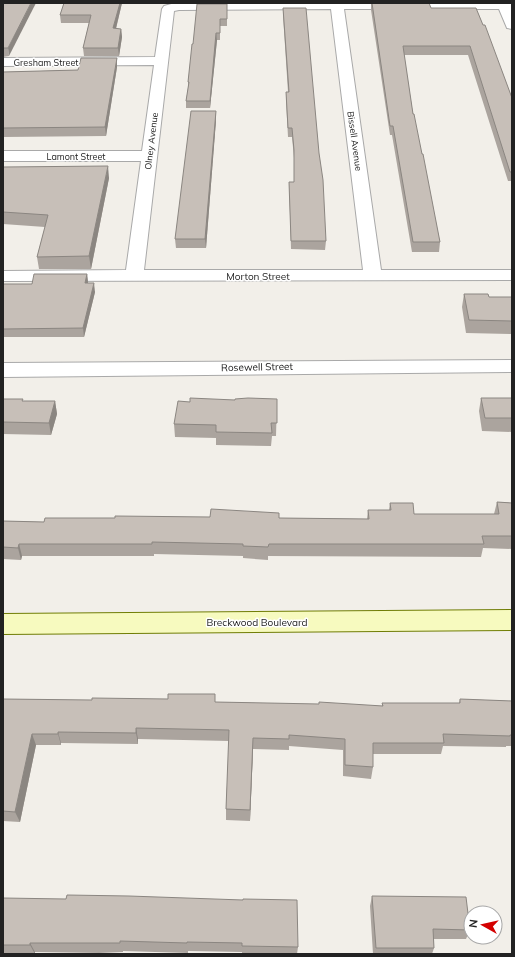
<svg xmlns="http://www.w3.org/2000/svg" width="515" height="957" viewBox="0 0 515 957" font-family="Mulish,sans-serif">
<rect width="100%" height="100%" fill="#f2efe9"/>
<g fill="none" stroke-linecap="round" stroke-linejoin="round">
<defs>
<g id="street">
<path d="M175,3h337v26l-5,-1 -8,-19h-155l37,261h131v10l-509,1v-10l123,-1 15,-109h-138v-10h139l12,-86 -151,1v-8l152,-1 7,-48 2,-3zM331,9l32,261h-219l30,-259 5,-1z"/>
<polygon points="512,360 512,372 3,377 3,363"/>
</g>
<polygon id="secondary" points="512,610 512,630 3,634 3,614"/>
</defs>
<!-- street casing -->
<use href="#street" stroke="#a9a9a9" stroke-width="2"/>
<!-- secondary casing -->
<use href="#secondary" stroke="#707d05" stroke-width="2"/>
<!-- street -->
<use href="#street" fill="#fff" fill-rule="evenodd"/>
<!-- secondary -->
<use href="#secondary" fill="#f7fabf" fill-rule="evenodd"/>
</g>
<!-- wall -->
<g fill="#aba49e">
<polygon points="3,3 9,56 3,57"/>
<polygon points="64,3 122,3 116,29 121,29 122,37 119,56 84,56 83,48 89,23 61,23 60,15"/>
<polygon points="371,3 431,8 476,8 512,98 512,182 512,181 508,181 468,55 404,55 413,114 440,242 439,252 412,252 392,135 390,135 371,10"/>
<polygon points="283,8 326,241 325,250 291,249 289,182 294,182 294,158 292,137 288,137 286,100 286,92 288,92 283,15"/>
<polygon points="227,11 227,26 220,26 220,40 217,40 210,108 186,108 186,101 188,88 188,82 193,44"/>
<polygon points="117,58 117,67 106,136 3,137 3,72 78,70"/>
<polygon points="216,111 216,120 206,248 176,248 175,239"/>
<polygon points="3,167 109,178 91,269 39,269 37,257 45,227 3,224"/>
<polygon points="87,274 88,283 95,292 84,337 3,337 3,284 32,284"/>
<polygon points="464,294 489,297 512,297 512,334 466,333 462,307"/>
<polygon points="481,398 512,398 512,432 482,431 479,411"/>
<polygon points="3,399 23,401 55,401 57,414 51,435 3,434"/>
<polygon points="277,399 276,436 272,436 271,446 216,445 216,438 175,437 174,424 190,402"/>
<polygon points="497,502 512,503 512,549 483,548 481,557 268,556 268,560 243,558 243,556 154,554 154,556 22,556 21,560 3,559 3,521 44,522 279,518 367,519 368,510 389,510 390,503 414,514 494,514"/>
<polygon points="3,699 216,702 382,706 382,703 459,703 460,699 512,701 512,746 506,746 506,747 443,746 441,754 373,754 373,767 371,779 343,776 343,750 289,746 289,750 253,749 250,821 226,820 226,809 229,741 138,739 138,744 61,743 61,745 36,745 20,822 3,821"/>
<polygon points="372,896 470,930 466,939 434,939 434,948 432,954 373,954 370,906"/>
<polygon points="3,898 298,947 297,954 242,954 242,952 188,951 188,953 123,951 123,952 99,953 35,952 35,954 3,954"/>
</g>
<!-- shaded-wall -->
<g fill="#8b8681">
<polygon points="31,3 36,3 9,56 8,48"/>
<polygon points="120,3 122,3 114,36 113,28"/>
<polygon points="121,29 122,37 119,56 118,48"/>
<polygon points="216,33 217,40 210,108 210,101"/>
<polygon points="117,58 117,67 106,136 105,127"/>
<polygon points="216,111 216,120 206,248 205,239"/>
<polygon points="108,166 109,178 91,269 89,256"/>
<polygon points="87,274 88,282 86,292 85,283"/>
<polygon points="94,283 95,292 84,337 83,328"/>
<polygon points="55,401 57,414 51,435 49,423"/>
<polygon points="19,544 22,556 21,560 18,548"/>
<polygon points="136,728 138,739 138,744 136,733"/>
<polygon points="58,732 61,743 61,745 58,734"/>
<polygon points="32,734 36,745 20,822 15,812"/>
<polygon points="253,738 253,749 250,821 250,810"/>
<polygon points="30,943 35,952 35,954 30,945"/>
</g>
<!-- building -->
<g fill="#c7bfb8" stroke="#8b8681">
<polygon points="3,3 31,3 8,48 3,48"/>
<polygon points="64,3 120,3 113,28 121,29 118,48 83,48 91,15 60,15"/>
<polygon points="372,3 429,3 431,8 476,8 483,25 485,25 512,98 512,172 510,172 470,46 403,46 413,114 414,114 422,154 423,154 440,242 413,242 393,126 390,126"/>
<polygon points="197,4 227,4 227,19 220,19 220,33 216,33 210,101 186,101 189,82 188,82 192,44 193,44"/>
<polygon points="283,8 306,8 319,153 323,180 326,241 291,241 289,182 294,182 294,150 292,128 288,128 286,92 289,92"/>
<polygon points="81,58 117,58 105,127 3,128 3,72 78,70"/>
<polygon points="191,111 216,111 205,239 175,239"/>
<polygon points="108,166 89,256 37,257 48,215 3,212 3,167"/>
<polygon points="34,274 87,274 85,283 94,283 83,328 3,329 3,284 32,284"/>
<polygon points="464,294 488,294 489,297 512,297 512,321 469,320"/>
<polygon points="190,398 235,400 235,399 248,398 277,399 277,423 271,423 272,433 216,432 216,425 174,424 178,401 190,402"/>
<polygon points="481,398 512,398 512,418 485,418"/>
<polygon points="3,399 23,399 22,401 55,401 49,423 3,422"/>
<polygon points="497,502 512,503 512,536 482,536 484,544 269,544 268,547 243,546 243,544 152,542 152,544 19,544 18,548 3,547 3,521 44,522 45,518 115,518 115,516 210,517 211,509 279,513 279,518 369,519 368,510 391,510 390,503 413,503 414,514 499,514"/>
<polygon points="168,694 215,694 215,702 319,704 319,702 383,706 382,703 460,703 460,699 512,701 512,735 510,735 510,736 443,734 444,743 373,743 373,767 345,765 345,739 289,735 289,739 253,738 250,810 226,809 229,730 136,728 136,733 58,732 58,734 32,734 15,812 3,811 3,699 92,700 92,698 168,699"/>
<polygon points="67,895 129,896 243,900 243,899 297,900 298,947 242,946 242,943 187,942 187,943 120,941 120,943 30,943 30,945 3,945 3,898 66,899"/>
<polygon points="372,896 466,897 470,930 433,929 434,948 376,948"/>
</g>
<g text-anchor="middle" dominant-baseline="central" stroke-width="3" stroke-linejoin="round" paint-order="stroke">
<!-- far-street labels -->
<g font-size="9" fill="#222" stroke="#fff">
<text x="46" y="62">Gresham Street</text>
<text transform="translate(151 141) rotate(-83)">Olney Avenue</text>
<text transform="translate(355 141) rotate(82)">Bissell Avenue</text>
<text x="76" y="156">Lamont Street</text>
</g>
<!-- street labels -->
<g font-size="10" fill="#222" stroke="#fff">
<text x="258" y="276">Morton Street</text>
<text transform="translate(257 367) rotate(-1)">Rosewell Street</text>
<text x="257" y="622">Breckwood Boulevard</text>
</g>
</g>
<!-- border -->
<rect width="515" height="957" fill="none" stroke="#222222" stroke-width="8"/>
<!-- north arrow -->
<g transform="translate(483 925) rotate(278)"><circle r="19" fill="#ffffff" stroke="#a7a7a7"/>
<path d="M0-3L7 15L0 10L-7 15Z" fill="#d40000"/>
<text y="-6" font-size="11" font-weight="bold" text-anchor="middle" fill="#222222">N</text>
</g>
</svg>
